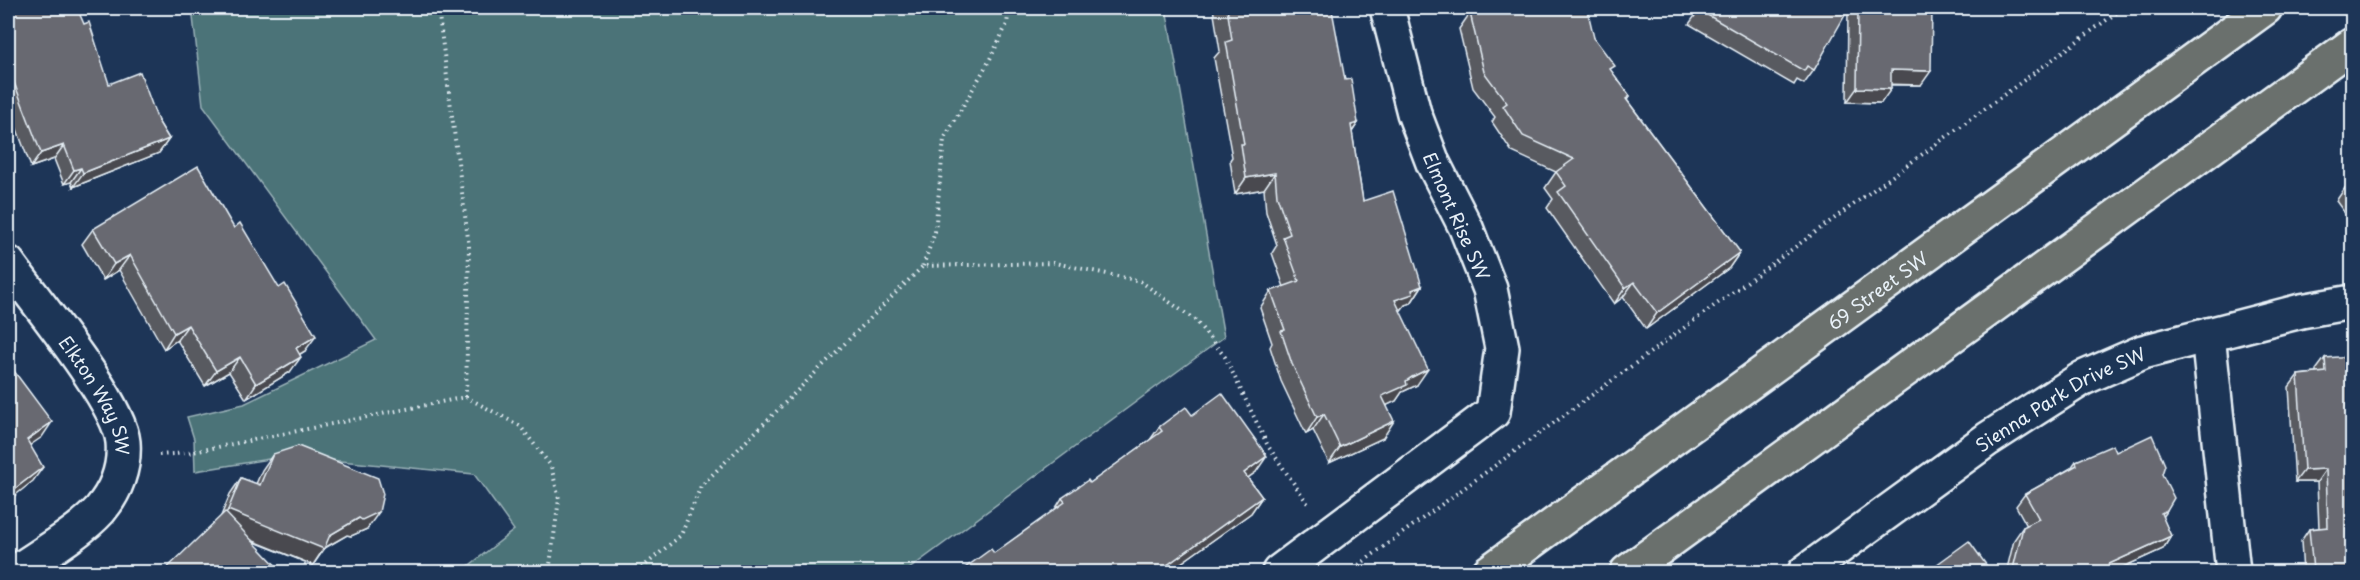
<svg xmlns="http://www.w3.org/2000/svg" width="2360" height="580" viewBox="0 0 2360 580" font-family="'Playpen Sans',sans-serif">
<rect width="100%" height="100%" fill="#1d3557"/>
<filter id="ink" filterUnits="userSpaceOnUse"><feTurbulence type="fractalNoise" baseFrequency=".0167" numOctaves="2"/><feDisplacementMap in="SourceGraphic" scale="12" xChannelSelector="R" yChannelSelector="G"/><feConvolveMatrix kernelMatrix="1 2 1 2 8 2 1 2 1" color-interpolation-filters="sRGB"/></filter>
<g filter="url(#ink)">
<!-- green -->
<polygon fill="#4b7378" stroke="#9ab2b8" stroke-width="1.5" points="192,8 1166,8 1224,337 905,572 461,572 514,530 474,474 288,456 195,471 194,439 187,417 244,404 376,340 203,105"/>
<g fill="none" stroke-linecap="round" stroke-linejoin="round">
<defs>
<g id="minor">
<path id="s1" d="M8,263c27,38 111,138 115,179 2,25 -7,49 -23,68 -21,23 -58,44 -84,62"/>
<polyline points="2208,335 2233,572"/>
<polyline points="1279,572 1493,412 1502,348 1490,289 1466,228 1433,163 1414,113 1387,8"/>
<path id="s2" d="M1805,572l183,-133 95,-61 60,-26 158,-41 51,-9"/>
</g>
<g id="major">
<path id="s3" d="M1489,572l776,-564"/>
<polyline points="1627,572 2352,45"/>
</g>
</defs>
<!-- minor casing -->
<use href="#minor" stroke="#e8f1f8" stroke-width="38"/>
<!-- major casing -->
<use href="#major" stroke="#e8f1f8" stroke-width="38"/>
<!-- path -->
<g stroke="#e8f1f8" stroke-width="4" stroke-dasharray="1.5 4.5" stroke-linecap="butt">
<polyline points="438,8 469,246 466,397"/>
<polyline points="923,266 935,232 944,139 989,61 1007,24 1009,8"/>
<polyline points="159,455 188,453 466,397 520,426 551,466 559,499 549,572"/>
<polyline points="637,572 681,535 701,486 923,266 1055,263 1140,281 1195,320 1225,357 1268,446 1308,504"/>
<polyline points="1349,572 2123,8"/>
</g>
<!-- minor -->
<use href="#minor" stroke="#1d3557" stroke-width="33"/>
<!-- major -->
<use href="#major" stroke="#6a706d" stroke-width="33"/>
</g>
<!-- wall -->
<g fill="#595a61" stroke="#e8f1f8" stroke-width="1.5">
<polygon points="8,8 158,121 169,139 159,153 73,187 71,182 64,184 54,159 31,167 8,105"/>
<polygon points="1213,8 1322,8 1358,123 1352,132 1363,201 1422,286 1411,303 1405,305 1401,310 1400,311 1417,385 1402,392 1396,401 1387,405 1383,438 1329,463 1313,430 1306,434 1281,381 1270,347 1272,343 1260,308 1271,291 1284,287 1272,253 1277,245 1266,212 1264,189 1235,194 1230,160 1232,157 1214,58 1220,51"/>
<polygon points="1690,8 1932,8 1921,85 1891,85 1881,103 1847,102 1848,8 1814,70 1804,84 1797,80 1794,85 1689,24 1697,13"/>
<polygon points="1470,13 1594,38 1611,71 1630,96 1627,100 1740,252 1729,268 1646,329 1623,297 1614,304 1547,208 1553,199 1545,188 1556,172 1512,152 1492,122 1495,117 1473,88 1459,29"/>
<polygon points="2352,182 2352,223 2336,201 2345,188"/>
<polygon points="93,229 305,351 300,354 290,372 246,399 229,372 205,386 177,340 164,349 119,270 103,280 82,244"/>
<polygon points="2325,358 2352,573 2303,573 2301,541 2309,529 2319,528 2317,482 2295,482 2289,387 2298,375 2316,373 2316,370"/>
<polygon points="1192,415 1256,472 1248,478 1262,497 1251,513 1167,573 961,573 965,568 994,553 1054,511 1062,498 1090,483 1150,440 1159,427"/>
<polygon points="2116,452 2162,474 2167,510 2162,517 2171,536 2163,549 2110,573 2006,573 2014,540 2023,527 2027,526 2016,506 2025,494 2071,468 2076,461"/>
<polygon points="273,454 367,529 351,536 347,535 325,548 313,565 252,541 221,516 230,494 241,478 256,484 262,470"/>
</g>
<!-- shaded-wall -->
<g fill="#494a4f" stroke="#e8f1f8" stroke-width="1.5">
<polygon points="1891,70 1931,71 1921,85 1882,84"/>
<polygon points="1857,88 1891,89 1881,103 1847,102"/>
<polygon points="1358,123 1346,140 1351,125"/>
<polygon points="169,139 159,153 73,187 83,173"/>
<polygon points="64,145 54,159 31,167 41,153"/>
<polygon points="81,168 71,182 64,184 74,170"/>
<polygon points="1275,173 1264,189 1235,194 1246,178"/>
<polygon points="1740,252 1729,268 1646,329 1657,313"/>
<polygon points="130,255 119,270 103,280 114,264"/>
<polygon points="1634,282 1623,297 1614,304 1625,288"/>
<polygon points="1422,286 1411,303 1405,305 1401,310 1383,317 1395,300 1412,290"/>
<polygon points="188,325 177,340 164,349 174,333"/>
<polygon points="316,336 305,351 285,363 296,348"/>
<polygon points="240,357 229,372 205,386 216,371"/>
<polygon points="301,357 290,372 246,399 256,384"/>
<polygon points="1428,369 1417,385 1402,392 1396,401 1371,413 1382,396 1412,377"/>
<polygon points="1324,414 1313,430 1306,434 1317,417"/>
<polygon points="1394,421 1383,438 1329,463 1340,447"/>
<polygon points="52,422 42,437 16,455 27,440"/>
<polygon points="1267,456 1256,472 1233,488 1244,473"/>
<polygon points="43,467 33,481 8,501 8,494"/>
<polygon points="2326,469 2317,482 2295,482 2304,470"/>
<polygon points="1262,497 1251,513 1167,573 1156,573"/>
<polygon points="228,510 330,535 359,518 379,512 367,529 351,536 347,535 324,548 313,565 217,526"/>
<polygon points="2171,536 2163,549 2110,573 2103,573 2109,564"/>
</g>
<!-- building -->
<g fill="#686971" stroke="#e8f1f8" stroke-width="1.5">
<polygon points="8,8 77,8 84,24 89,22 109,84 140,72 158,121 169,139 83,173 81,168 74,170 64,145 41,153 10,72 8,72"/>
<polygon points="1227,8 1322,8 1322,11 1332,10 1345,80 1351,79 1358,123 1351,125 1363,201 1393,191 1422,286 1412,290 1413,294 1395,300 1428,369 1412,377 1406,381 1407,385 1382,396 1394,421 1340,447 1324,414 1317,417 1292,364 1281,331 1285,330 1271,291 1299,281 1283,237 1290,234 1277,196 1275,173 1246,178 1241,144 1244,144 1226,42 1232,40"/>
<polygon points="1493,8 1587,8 1594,38 1615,66 1610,69 1630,96 1626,99 1740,252 1657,313 1634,282 1625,288 1558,192 1566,186 1556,172 1574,159 1523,136 1503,106 1507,103 1484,72 1470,13"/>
<polygon points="1701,8 1849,8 1814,70 1807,66 1804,71 1699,10"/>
<polygon points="1858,8 1932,8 1931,71 1891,70 1891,89 1857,88"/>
<polygon points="198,166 234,228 240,223 279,288 285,284 316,336 296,348 301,357 256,384 240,357 216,371 188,325 174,333 130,255 114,264 93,229"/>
<polygon points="2352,182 2352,199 2345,188"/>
<polygon points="2352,356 2352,573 2316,573 2316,570 2313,570 2309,529 2328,527 2326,469 2304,470 2298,375 2326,372 2325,358"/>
<polygon points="8,363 52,422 27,440 43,467 8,494"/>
<polygon points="1222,393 1267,456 1244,473 1262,497 1156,573 967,573 967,572 965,568 991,549 994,553 1065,502 1062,498 1088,480 1090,483 1162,431 1159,427 1186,407 1192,415"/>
<polygon points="2152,435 2165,465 2162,474 2174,498 2167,510 2161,513 2171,536 2109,564 2107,571 2105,573 2012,573 2023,527 2039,519 2025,494 2077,465 2076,461 2113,445 2116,452"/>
<polygon points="298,446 378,478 383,494 379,512 362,520 359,518 330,535 324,549 228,510 241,478 260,485 273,454"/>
<polygon points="225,512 283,573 162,573"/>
<polygon points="1969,541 1992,573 1915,573 1926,565 1929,570"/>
</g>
</g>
<g text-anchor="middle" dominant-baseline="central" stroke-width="5" stroke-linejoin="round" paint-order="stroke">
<!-- street labels -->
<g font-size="18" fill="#e8f1f8" stroke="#1d3557">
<text transform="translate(1457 216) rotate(66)">Elmont Rise SW</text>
<text stroke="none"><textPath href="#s3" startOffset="480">69 Street SW</textPath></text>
<text stroke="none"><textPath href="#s1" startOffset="160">Elkton Way SW</textPath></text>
<text stroke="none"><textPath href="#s2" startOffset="309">Sienna Park Drive SW</textPath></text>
</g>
</g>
<!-- margin -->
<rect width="2360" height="580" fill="none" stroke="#1d3557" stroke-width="30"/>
<rect x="15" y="15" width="2330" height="550" fill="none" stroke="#e8f1f8" stroke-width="2" filter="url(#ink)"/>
</svg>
